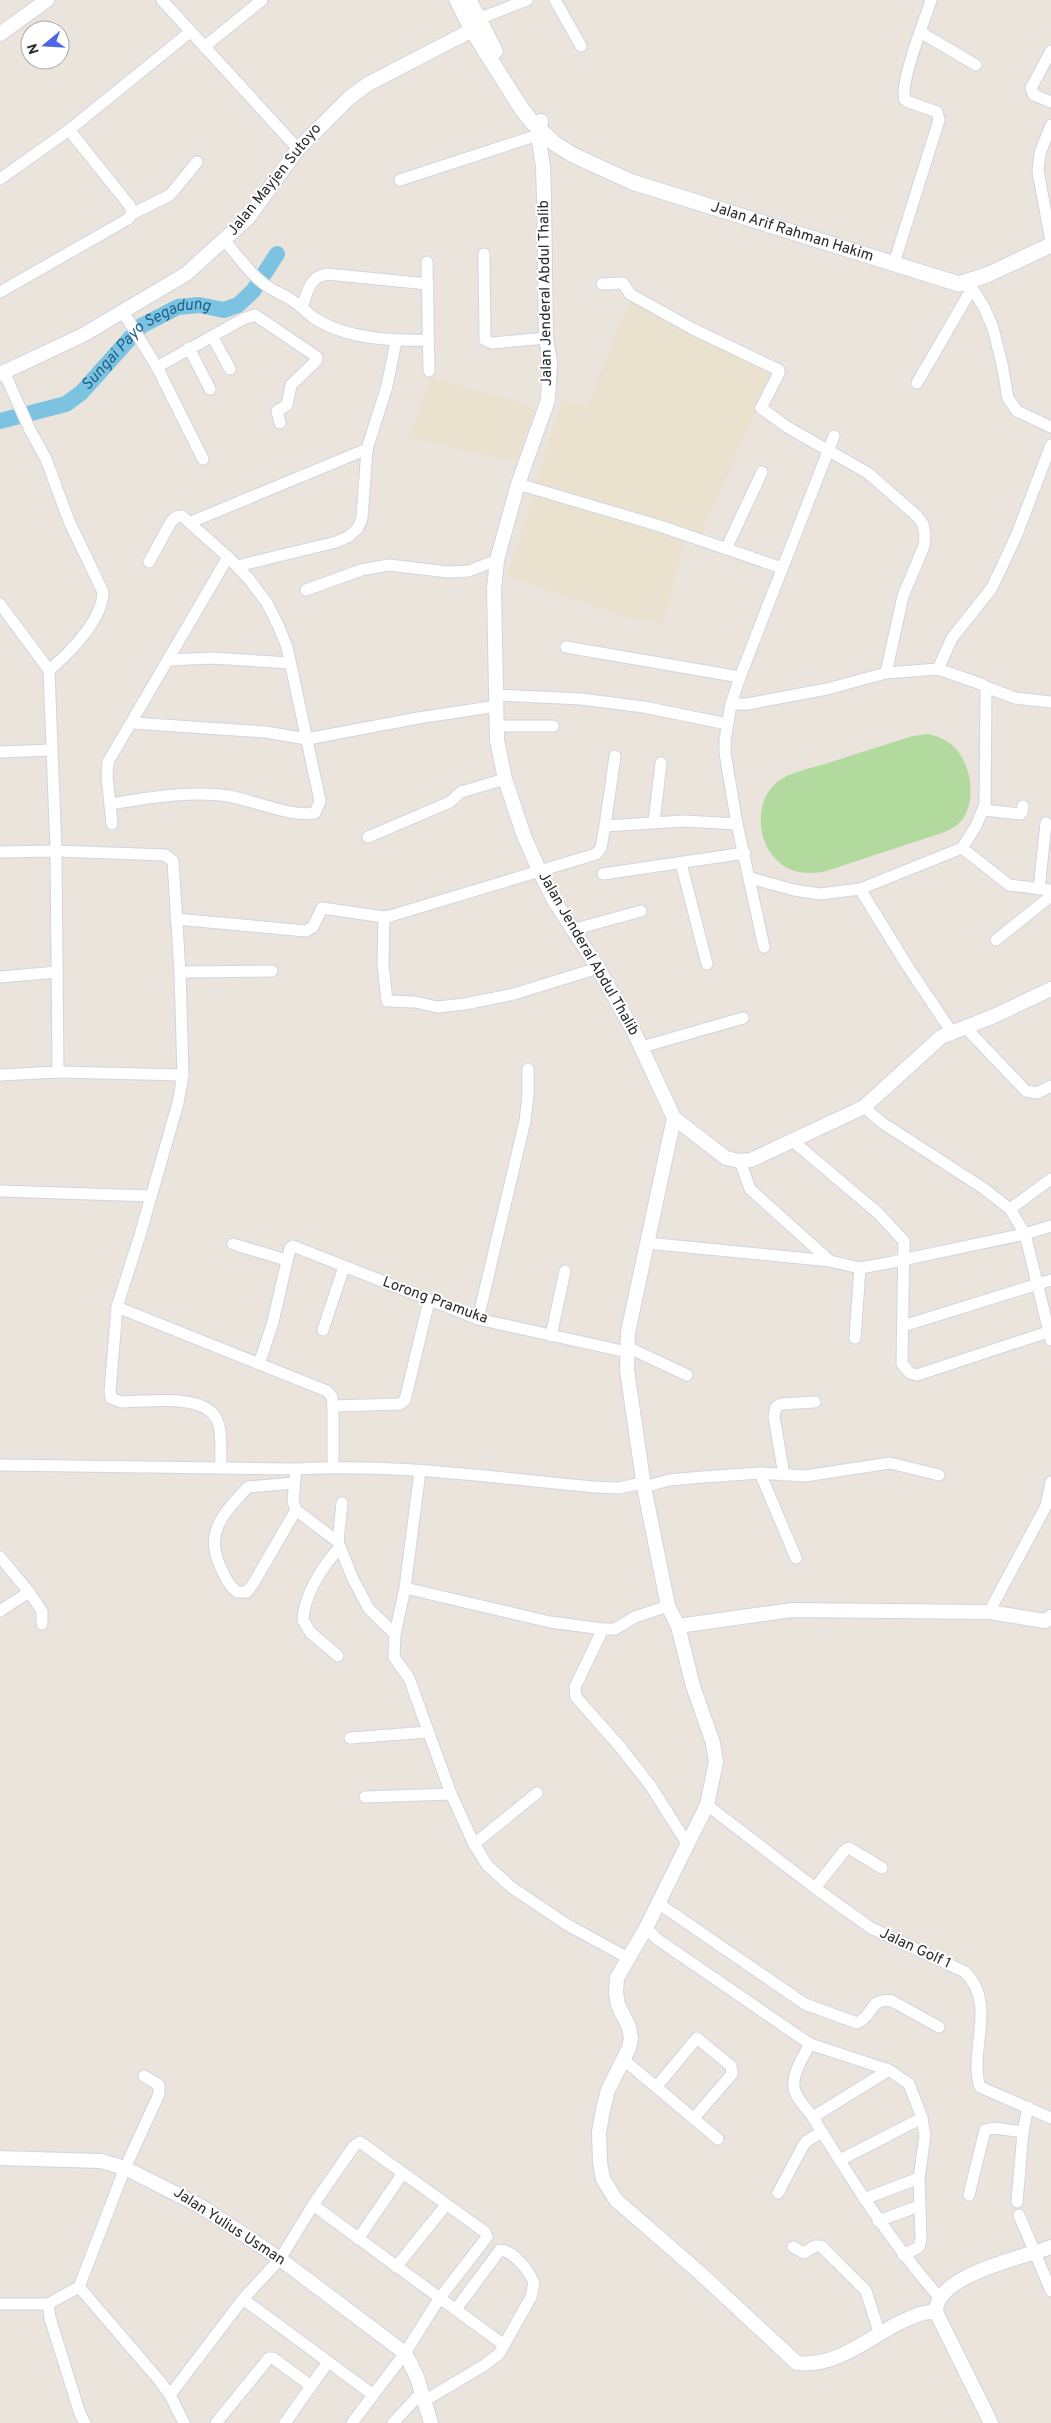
<svg xmlns="http://www.w3.org/2000/svg" width="1051" height="2423" viewBox="0 0 1051 2423" font-family="Overpass,sans-serif">
<rect width="100%" height="100%" fill="#eae4dc"/>
<!-- education -->
<g fill="#eae1ce">
<polygon points="630,300 777,363 701,534 535,486 562,401 588,404"/>
<polygon points="430,377 535,407 516,462 410,437"/>
<polygon points="534,495 684,541 663,624 619,615 546,590 507,575"/>
</g>
<!-- green -->
<path fill="#b2da9f" d="M928,734c9,2 17,5 24,11 21,19 27,62 4,81 -4,3 -10,5 -14,7l-119,39c-22,3 -37,0 -51,-17 -15,-19 -16,-54 3,-71 13,-12 37,-16 53,-21 28,-9 56,-18 85,-27z"/>
<g fill="none" stroke-linecap="round" stroke-linejoin="round">
<!-- river -->
<path stroke="#7bc3e0" stroke-width="16" id="s1" d="M0,421l66,-17 15,-11 60,-67 37,-19 21,-2 25,5 14,-5 15,-14 24,-37"/>
<defs>
<g id="minor">
<polyline points="162,0 298,149"/>
<polyline points="555,0 581,46"/>
<polyline points="478,19 527,0"/>
<polyline points="920,32 976,65"/>
<polyline points="204,47 262,0"/>
<polyline points="1051,51 1031,88 1034,95 1051,102"/>
<polyline points="0,179 69,130 190,32"/>
<polyline points="400,180 538,135"/>
<polyline points="132,214 170,195 197,162"/>
<polyline points="1050,236 1038,171 1040,153 1051,125"/>
<path d="M225,241c14,16 27,36 45,47 6,4 14,7 20,11 9,5 16,13 24,19 33,21 77,23 115,22"/>
<polyline points="484,254 485,340 492,343 546,338"/>
<path d="M896,257l43,-137 -2,-8 -28,-10 -4,-2c-6,-17 20,-80 26,-100"/>
<polyline points="427,262 429,371"/>
<polyline points="968,282 984,307 993,328 1002,364 1008,398 1017,411 1051,427"/>
<polyline points="602,284 623,283 630,294 693,329 779,370 779,373 761,408 787,427 868,473 917,516 923,524 925,535 924,546 903,596 886,673"/>
<polyline points="0,292 128,219 132,214 130,206 69,130"/>
<path d="M302,308c5,-15 7,-31 25,-34l101,10"/>
<polyline points="123,312 157,367 203,459"/>
<polyline points="212,336 230,369"/>
<polyline points="189,348 210,389"/>
<polyline points="157,367 243,319 255,315 317,357 316,361 291,385 287,405 277,411 280,423"/>
<path d="M4,372l26,58 16,29 23,62 34,71c0,27 -33,61 -54,78"/>
<polyline points="917,383 971,290"/>
<polyline points="518,484 660,526 782,568"/>
<polyline points="191,522 367,449"/>
<polyline points="726,549 762,472"/>
<polyline points="237,566 336,542 348,537 358,528 362,518 367,449 387,386 396,341"/>
<polyline points="306,590 361,570 389,565 448,572 469,571 497,560"/>
<polyline points="0,604 49,670 56,851 58,1072"/>
<polyline points="566,647 740,677"/>
<polyline points="168,660 212,658 290,663"/>
<polyline points="938,669 952,638 991,589 997,577 1017,534 1051,445"/>
<polyline points="986,687 1015,698 1051,702"/>
<polyline points="496,695 581,699 644,707 727,724"/>
<polyline points="731,704 725,740 725,753 737,824 764,947"/>
<polyline points="133,723 265,732 307,739 418,718 497,706"/>
<polyline points="497,726 553,726"/>
<polyline points="0,752 51,750"/>
<path d="M110,804c38,-6 80,-14 119,-8 25,5 62,21 86,17l5,-12 -33,-154 -9,-22 -11,-22 -18,-24 -21,-22 -46,-41 -6,1 -5,5 -22,40"/>
<polyline points="984,810 1020,814 1022,812 1023,806"/>
<polyline points="654,822 661,763"/>
<polyline points="112,824 107,776 108,762 228,557"/>
<polyline points="605,826 615,756"/>
<polyline points="368,837 450,802 461,792 505,779"/>
<polyline points="962,848 1009,885 1051,890"/>
<path d="M0,852l56,-1 109,4 8,6 7,111 3,103 -5,28 -38,132 -23,72 -7,85 1,6 10,4c24,0 81,-9 95,16 7,13 4,35 5,49"/>
<polyline points="681,863 707,964"/>
<polyline points="603,874 745,853"/>
<polyline points="750,878 794,890 820,894 860,889 962,848 976,826 985,804 986,687 981,684 938,669 886,673 827,689 747,704 731,704 740,677 834,436"/>
<polyline points="860,889 908,967 951,1031"/>
<polyline points="1039,889 1046,823"/>
<polyline points="384,917 383,965 387,1001 415,1002 437,1007 465,1004 514,994 598,968"/>
<polyline points="176,919 306,931 313,927 322,908 384,917 390,916 596,854 601,848 605,826 684,821 737,824"/>
<polyline points="572,930 641,911"/>
<polyline points="996,940 1051,896"/>
<polyline points="180,972 272,971"/>
<polyline points="0,977 57,972"/>
<polyline points="965,1027 1026,1091 1037,1093 1051,1086"/>
<polyline points="642,1047 743,1018"/>
<polyline points="0,1075 58,1072 183,1075"/>
<polyline points="864,1107 881,1122 983,1188 1010,1209 1025,1234 1051,1340"/>
<polyline points="794,1142 878,1213 904,1241 902,1364 910,1373 917,1375 1051,1331"/>
<polyline points="740,1161 750,1189 830,1261 860,1268 888,1263 1025,1234 1051,1226"/>
<polyline points="0,1191 151,1196"/>
<polyline points="1010,1209 1051,1179"/>
<polyline points="647,1243 830,1261"/>
<polyline points="233,1244 286,1260"/>
<polyline points="117,1307 327,1391 332,1397 333,1406 333,1467"/>
<polyline points="478,1319 525,1121 528,1095 528,1069"/>
<polyline points="903,1326 1051,1280"/>
<polyline points="323,1330 344,1267"/>
<polyline points="551,1336 565,1271"/>
<polyline points="855,1338 860,1268"/>
<polyline points="627,1347 687,1375"/>
<polyline points="259,1364 273,1322 290,1248 293,1246 478,1319 627,1352"/>
<polyline points="333,1406 400,1404 405,1400 429,1301"/>
<path d="M0,1465l296,4c99,-6 200,9 298,18l24,1 25,-5"/>
<polyline points="296,1469 293,1501 296,1510 338,1542 353,1579 369,1609 395,1634 394,1657 409,1678 451,1794 474,1844 487,1865 511,1887 566,1924 628,1958"/>
<polyline points="760,1473 796,1558"/>
<polyline points="784,1475 774,1417 776,1407 781,1404 815,1402"/>
<path d="M294,1483l-46,4c-23,25 -44,44 -28,79 5,11 8,18 17,26h10l6,-8 43,-74"/>
<polyline points="644,1487 669,1480 703,1477 760,1473 805,1476 890,1463 939,1475"/>
<polyline points="338,1542 342,1503"/>
<polyline points="0,1557 29,1592 0,1611"/>
<polyline points="405,1588 550,1622 603,1629 615,1629 635,1617 668,1606"/>
<polyline points="29,1592 42,1611 42,1624"/>
<polyline points="989,1612 1046,1506 1051,1482"/>
<polyline points="603,1629 575,1687 576,1697 621,1748 650,1785 688,1845"/>
<polyline points="395,1634 405,1588 420,1471"/>
<path d="M338,1656l-28,-24 -7,-12c1,-26 20,-54 37,-73"/>
<polyline points="350,1738 428,1732"/>
<polyline points="365,1797 451,1794"/>
<path d="M707,1805l108,83 56,40 94,44c33,33 3,77 15,115l71,31"/>
<polyline points="474,1844 537,1793"/>
<polyline points="815,1888 845,1850 849,1848 882,1868"/>
<path d="M658,1903l147,101 52,19c17,-7 12,-26 35,-22l47,26"/>
<polyline points="646,1928 657,1939 810,2044 889,2070 909,2084 922,2118 925,2136 919,2178 921,2239 919,2247 903,2255"/>
<path d="M810,2044c-6,12 -18,29 -16,43 1,12 14,22 20,32 38,62 77,123 125,178"/>
<polyline points="624,2060 718,2139"/>
<polyline points="657,2086 697,2038 731,2066 732,2074 694,2118"/>
<polyline points="813,2117 889,2070"/>
<polyline points="840,2160 922,2118"/>
<polyline points="778,2193 803,2146 807,2141 822,2132"/>
<polyline points="969,2195 985,2130 994,2128 1023,2132"/>
<polyline points="864,2199 919,2178"/>
<polyline points="1017,2202 1023,2132 1028,2107"/>
<polyline points="313,2205 504,2345"/>
<polyline points="1019,2215 1051,2291"/>
<polyline points="878,2221 919,2206"/>
<polyline points="358,2239 403,2173"/>
<polyline points="793,2247 804,2253 815,2246 821,2246 866,2291 879,2332"/>
<polyline points="396,2267 446,2205"/>
<polyline points="79,2287 159,2380 170,2395 184,2423"/>
<polyline points="243,2299 372,2394"/>
<polyline points="0,2304 48,2304"/>
<polyline points="170,2395 243,2299 280,2259 313,2205 354,2146 360,2142 485,2232 487,2237 439,2299 405,2353 352,2423"/>
<path d="M424,2401l59,-35 16,-12 32,-57 3,-14c-5,-12 -20,-32 -34,-33l-44,59"/>
<polyline points="85,2423 80,2414 50,2318 48,2304 79,2287 125,2168 159,2094 159,2085 144,2076"/>
<polyline points="216,2423 269,2358 273,2358 311,2386"/>
<polyline points="285,2423 328,2362"/>
<polyline points="393,2423 421,2393"/>
</g>
<g id="tertiary">
<polyline points="0,34 47,0"/>
<path d="M541,121l-3,14 5,32 1,30 2,141 4,25 -2,37 -30,84 -21,76 -3,29 3,151 8,39 19,57 15,34 16,32 43,66 36,64 40,86 -46,214 -1,38 17,117 24,119 10,20 15,60 20,57 3,19 -9,43 -61,123 -29,50 -1,14 2,13 11,22 2,11 -2,10 -21,42 -5,20 -4,22 1,31 3,16 13,21 84,73 97,90c40,5 72,-26 106,-42 12,-5 20,-10 33,-9"/>
<polyline points="0,374 83,335 186,274 248,218 298,149 349,98 368,84 472,30"/>
<polyline points="674,1118 726,1158 740,1161 751,1160 864,1107 941,1037 994,1016 1051,989"/>
<polyline points="678,1626 792,1610 989,1612 1045,1621 1051,1617"/>
<polyline points="0,2158 101,2161 125,2168 202,2207 280,2259 405,2353 417,2377 431,2423"/>
<path d="M991,2423l-55,-111c-1,-37 88,-55 115,-65"/>
</g>
<g id="secondary">
<path id="s2" d="M457,0l15,30 49,78 11,14 22,21 19,12 59,27 327,102 28,-9 64,-30"/>
<polyline points="469,0 495,51"/>
</g>
</defs>
<!-- minor casing -->
<use href="#minor" stroke="#d2d4e0" stroke-width="13"/>
<!-- tertiary casing -->
<use href="#tertiary" stroke="#d2d4e0" stroke-width="16"/>
<!-- secondary casing -->
<use href="#secondary" stroke="#d2d4e0" stroke-width="17"/>
<!-- minor -->
<use href="#minor" stroke="#fff" stroke-width="11"/>
<!-- tertiary -->
<use href="#tertiary" stroke="#fff" stroke-width="14"/>
<!-- secondary -->
<use href="#secondary" stroke="#fff" stroke-width="15"/>
</g>
<g text-anchor="middle" dominant-baseline="central" stroke-width="4" stroke-linejoin="round" paint-order="stroke">
<!-- street labels -->
<g font-size="15" fill="#292929" stroke="#fff">
<text transform="translate(275 180) rotate(-51)">Jalan Mayjen Sutoyo</text>
<text stroke="none"><textPath href="#s2" startOffset="429">Jalan Arif Rahman Hakim</textPath></text>
<text transform="translate(546 293) rotate(-91)">Jalan Jenderal Abdul Thalib</text>
<text transform="translate(588 954) rotate(60)">Jalan Jenderal Abdul Thalib</text>
<text transform="translate(435 1301) rotate(20)">Lorong Pramuka</text>
<text transform="translate(915 1949) rotate(25)">Jalan Golf 1</text>
<text transform="translate(229 2227) rotate(33)">Jalan Yulius Usman</text>
</g>
<!-- water labels -->
<g font-size="16" font-style="italic" fill="#1c628a" stroke="#fff">
<text stroke="none"><textPath href="#s1" startOffset="172">Sungai Payo Segadung</textPath></text>
</g>
</g>
<!-- north arrow -->
<g transform="translate(45 45) rotate(252)"><circle r="24" fill="#ffffff" stroke="#a9a9a9"/>
<path d="M0-4L9 19L0 12L-9 19Z" fill="#4e67e5"/>
<text y="-8" font-size="14" font-weight="bold" text-anchor="middle" fill="#292929">N</text>
</g>
</svg>
